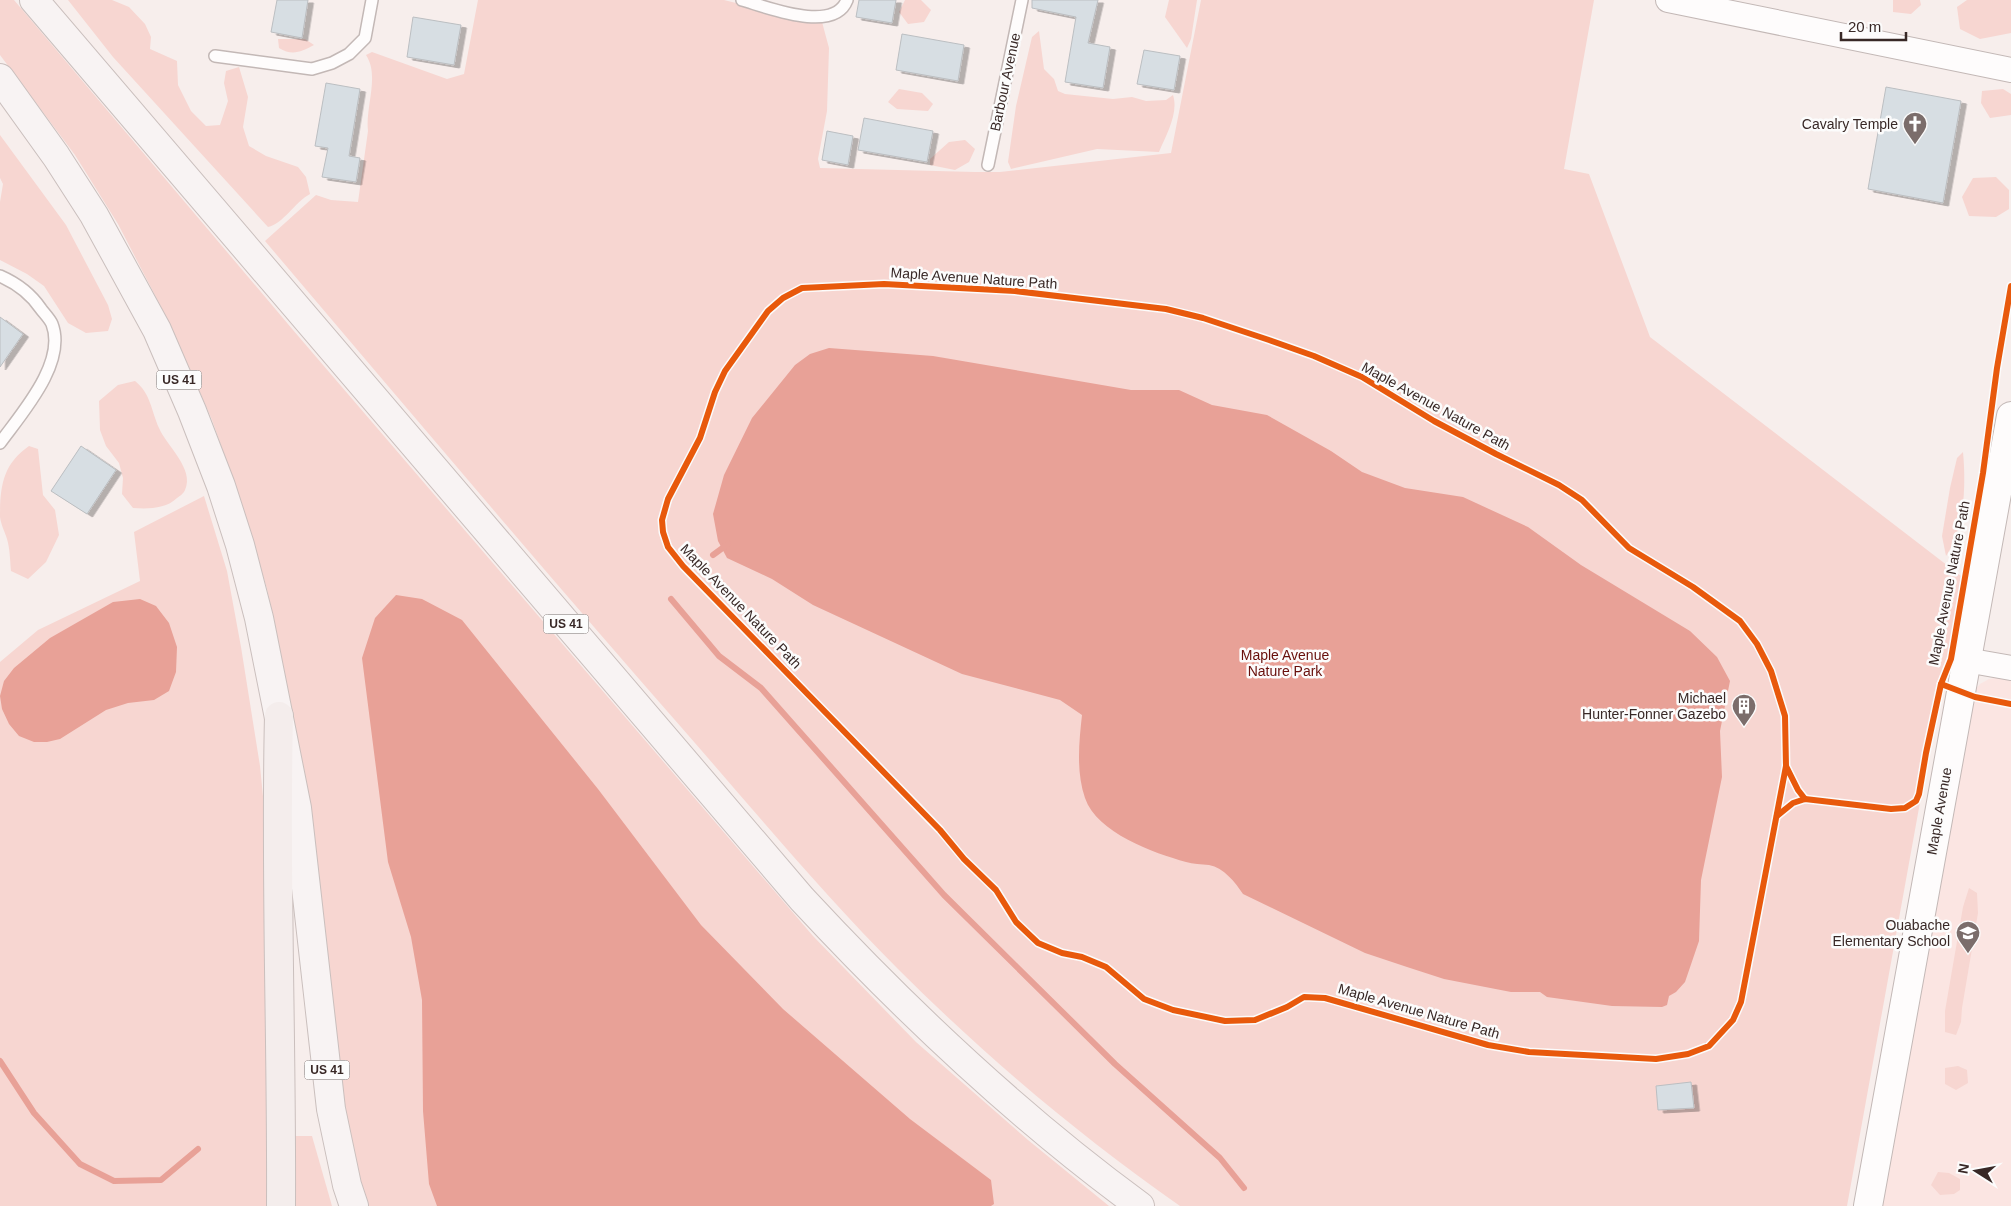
<svg xmlns="http://www.w3.org/2000/svg" width="2011" height="1206" viewBox="0 0 2011 1206" font-family="Arial,sans-serif">
<defs>
<filter id="shadow"><feDropShadow dx="5.5" dy="3" stdDeviation="0" flood-color="#0004"/></filter>
</defs>
<rect width="100%" height="100%" fill="#f7eeec"/>
<!-- built -->
<polygon fill="#fbe5e2" points="1996,678 2011,680 2011,1206 1881,1206 1975,690 1980,684 1989,679"/>
<!-- green -->
<g fill="#f7d6d1">
<polygon points="0,0 14,0 293,330 813,936 916,1042 1028,1140 1109,1206 364,1206 352,1167 290,701 267,589 242,505 212,420 171,326 118,224 75,155 0,55"/>
<path d="M68,0h44l17,7 16,17 6,13 -1,12 27,12 1,24 13,26 15,15 14,-1 8,-24 -4,-18 2,-12 13,-4 9,30 -5,30 6,19 17,10 32,11 8,10 4,17c-15,8 -27,30 -42,33l-155,-170z"/>
<path d="M478,0h246l85,21 13,1 7,26 -2,63 -9,48 2,9 155,4h25l171,-19 30,-153h393l-30,169 25,5 61,163 315,242 -17,94 -16,63 -85,470h-667c-100,-70 -195,-150 -282,-237 -74,-74 -141,-155 -210,-234 -143,-163 -283,-329 -423,-494l51,-46 15,5 27,2 10,-71c-3,-24 12,-55 -2,-76l6,-3 75,27 17,-5z"/>
<polygon points="905,0 921,0 931,10 924,22 908,24 899,12"/>
<polygon points="1169,0 1197,0 1191,39 1187,48 1165,17"/>
<polygon points="1893,0 1920,0 1921,5 1911,14 1893,12"/>
<polygon points="1967,0 2011,0 2011,33 1980,39 1960,29 1957,7"/>
<path d="M1039,31l5,38 10,10 4,12 7,3 48,5 19,-2 14,4 20,-1 7,-5c6,18 -7,40 -14,57l-62,-3 -86,20 -3,-7 8,-56 16,-69z"/>
<path d="M278,39h27l9,6c-13,7 -22,11 -35,3z"/>
<polygon points="899,89 922,93 933,104 928,111 897,109 888,102"/>
<polygon points="2003,89 2011,94 2011,115 1990,118 1981,103 1982,91"/>
<polygon points="0,135 66,225 108,305 112,319 108,331 86,333 68,323 44,286 27,274 0,260 0,202 3,184 0,178"/>
<polygon points="965,140 975,149 969,162 955,170 930,165 930,159 949,142"/>
<polygon points="1996,177 2009,190 2009,209 1996,217 1969,216 1962,197 1973,178"/>
<path d="M135,381c16,13 16,29 24,47 7,17 36,41 26,62 -1,3 -5,6 -8,8 -11,11 -29,11 -44,10l-11,-14 1,-16 -4,-15 -13,-17 -6,-16 -1,-29 19,-16z"/>
<path d="M29,446l9,3 5,46 12,15 4,25 -13,27 -18,17 -17,-8c-1,-11 -1,-22 -4,-32 -2,-7 -6,-14 -7,-22 0,-31 3,-53 29,-71z"/>
<path d="M1963,452c3,32 2,76 -17,104l-4,-20 8,-48 7,-30z"/>
<polygon points="204,496 227,571 241,647 260,766 269,858 272,1206 0,1206 0,662 38,630 140,581 134,532"/>
<polygon points="1969,888 1977,893 1978,913 1962,1008 1961,1022 1956,1035 1945,1032 1945,1011 1963,907"/>
<polygon points="1958,1066 1967,1070 1968,1083 1956,1090 1945,1084 1945,1068"/>
<polygon points="291,1136 312,1136 332,1206 290,1206"/>
<polygon points="1938,1172 1949,1173 1960,1179 1960,1190 1954,1194 1940,1195 1931,1185"/>
</g>
<!-- water -->
<g fill="#e8a197">
<path d="M829,348l104,8 198,34h48l33,15 55,10 64,36 31,21 43,16 58,9 65,30 53,38 109,66 27,26 13,24 -10,50 2,46 -21,103 -2,61 -14,41 -9,10 -7,4 -2,9 -5,2 -50,-1 -65,-9 -7,-5h-29l-67,-13 -37,-12 -42,-14 -122,-59c-8,-12 -19,-26 -34,-29 -8,-1 -16,-1 -23,-3 -32,-9 -89,-29 -101,-64 -9,-26 -6,-56 -3,-83l-22,-15 -98,-26 -149,-69 -41,-26 -45,-21 -9,-17 -5,-27 11,-39 28,-57 43,-53 15,-11z"/>
<polygon points="396,595 422,599 462,620 598,789 701,925 783,1009 910,1119 991,1180 994,1204 991,1206 437,1206 429,1184 423,1111 422,1000 411,937 388,862 362,658 375,618"/>
<polygon points="140,599 156,606 169,623 177,647 176,672 169,691 154,700 128,703 106,710 60,739 47,742 34,742 19,736 9,724 2,709 0,696 4,681 14,668 50,638 113,602"/>
</g>
<g fill="none" stroke-linecap="round" stroke-linejoin="round">
<!-- stream -->
<g stroke="#e8a197" stroke-width="6">
<polyline points="713,555 728,544"/>
<polyline points="671,599 719,656 761,688 944,895 1115,1064 1220,1158 1244,1188"/>
<polyline points="0,1061 34,1113 80,1164 114,1181 161,1180 198,1149"/>
</g>
</g>
<!-- building -->
<g fill="#d7dee3" stroke="#bbbec1" filter="url(#shadow)">
<polygon points="277,0 308,0 302,38 271,32"/>
<polygon points="859,0 896,0 892,23 856,17"/>
<polygon points="1032,0 1098,0 1088,43 1110,47 1103,88 1065,82 1076,17 1032,8"/>
<polygon points="413,17 461,25 454,65 407,57"/>
<polygon points="902,34 964,45 958,81 896,70"/>
<polygon points="1144,50 1180,56 1174,90 1137,84"/>
<polygon points="326,83 360,89 349,156 360,158 356,182 322,177 328,148 315,146"/>
<polygon points="1886,87 1961,101 1943,203 1868,189"/>
<polygon points="864,118 933,131 927,162 858,150"/>
<polygon points="827,131 853,136 848,165 822,160"/>
<polygon points="0,317 23,334 0,367"/>
<polygon points="81,446 116,470 87,514 51,491"/>
<polygon points="1691,1082 1694,1108 1658,1110 1656,1086"/>
</g>
<g fill="none" stroke-linecap="round" stroke-linejoin="round">
<defs>
<g id="lane">
<path d="M742,0c25,7 92,34 105,0"/>
<polyline points="215,56 312,69 332,63 349,54 365,38 372,0"/>
<polyline points="988,165 1022,0"/>
<path d="M0,276c16,7 31,18 41,33 3,4 9,10 11,15 15,39 -31,90 -52,119"/>
</g>
<g id="street">
<polyline points="1668,0 2011,70"/>
<polyline points="1966,660 2011,668"/>
</g>
<polyline id="secondary" points="1868,1206 2011,416"/>
<g id="primary">
<path d="M34,0l768,899c104,112 215,217 338,307"/>
<polyline points="0,78 56,156 94,215 157,330 192,411 221,486 240,545 259,618 297,808 331,1109 347,1185 354,1206"/>
</g>
<path id="highway" d="M279,716c-4,163 3,327 2,490"/>
</defs>
<!-- lane casing -->
<use href="#lane" stroke="#c3b8b6" stroke-width="14"/>
<!-- street casing -->
<use href="#street" stroke="#c3b8b6" stroke-width="26"/>
<!-- secondary casing -->
<use href="#secondary" stroke="#c3b8b6" stroke-width="30"/>
<!-- primary casing -->
<use href="#primary" stroke="#cabfbd" stroke-width="30"/>
<!-- highway casing -->
<use href="#highway" stroke="#cabfbd" stroke-width="30"/>
<!-- lane -->
<use href="#lane" stroke="#fefcfc" stroke-width="11"/>
<!-- street -->
<use href="#street" stroke="#fefcfc" stroke-width="24"/>
<!-- secondary -->
<use href="#secondary" stroke="#fefcfc" stroke-width="28"/>
<!-- primary -->
<use href="#primary" stroke="#f8f3f3" stroke-width="28"/>
<!-- highway -->
<use href="#highway" stroke="#f4edec" stroke-width="28"/>
<defs>
<g id="cycleway">
<polyline points="1941,684 1975,697 2011,704"/>
<polyline points="1786,766 1741,1002 1733,1020 1709,1046 1688,1054 1656,1059 1529,1052 1488,1045 1325,998 1304,997 1287,1007 1255,1020 1225,1021 1173,1010 1144,999 1106,967 1082,957 1062,953 1038,943 1016,922 996,890 964,859 940,830 683,566 668,547 663,532 662,520 668,499 700,438 715,392 725,371 768,311 783,298 802,288 884,284 1015,291 1166,309 1203,318 1269,340 1314,356 1362,377 1434,421 1496,454 1559,485 1582,500 1629,548 1693,587 1740,621 1757,644 1771,671 1785,716 1786,766 1798,790 1805,799"/>
<polyline points="1777,816 1793,803 1805,799 1891,809 1905,808 1916,801 1919,794 1926,753 1941,684 1951,659 1983,473 1997,368 2011,286"/>
</g>
</defs>
<!-- cycleway casing -->
<use href="#cycleway" stroke="#fcfcfc" stroke-width="9"/>
<!-- cycleway -->
<use href="#cycleway" stroke="#e8590c" stroke-width="6"/>
</g>
<!-- icons -->
<defs>
<symbol id="church-pin" viewBox="-11 -11 22 30"><path d="M0 17L-7.5 6A9.5 9.5 0 1 1 7.5 6Z" fill="#7b6d6b" stroke="#fcfcfc"/><path d="M-1.2-6h2.4v3.5h3.3v2.4h-3.3V6h-2.4V-.1h-3.3v-2.4h3.3Z" fill="#fff"/></symbol>
<symbol id="building-pin" viewBox="-11 -11 22 30"><path d="M0 17L-7.5 6A9.5 9.5 0 1 1 7.5 6Z" fill="#7b6d6b" stroke="#fcfcfc"/><path d="M-4-6H4V6H1V3H-1V6H-4ZM-2.5-4.3h1.7v1.8h-1.7ZM.8-4.3h1.7v1.8H.8ZM-2.5-1h1.7V.8h-1.7ZM.8-1h1.7V.8H.8Z" fill="#fff"/></symbol>
<symbol id="school-pin" viewBox="-11 -11 22 30"><path d="M0 17L-7.5 6A9.5 9.5 0 1 1 7.5 6Z" fill="#7b6d6b" stroke="#fcfcfc"/><path d="M0-5L7-2L0 1L-7-2ZM-4 1L0 2.5L4 1V4Q0 6-4 4Z" fill="#fff"/></symbol>
</defs>
<g fill-rule="evenodd">
<use href="#church-pin" x="1901" y="110" width="28" height="38"/>
<use href="#building-pin" x="1730" y="692" width="28" height="38"/>
<use href="#school-pin" x="1954" y="919" width="28" height="38"/>
</g>
<g text-anchor="middle" dominant-baseline="central" stroke-width="5" stroke-linejoin="round" paint-order="stroke">
<!-- shield labels -->
<g fill="#fcfcfc" stroke="#736866" stroke-width="1">
<rect x="156.5" y="370.5" width="45" height="19" rx="4"/>
<rect x="543.5" y="614.5" width="45" height="19" rx="4"/>
<rect x="304.5" y="1060.5" width="45" height="19" rx="4"/>
</g>
<g font-size="12" font-weight="bold" fill="#382826">
<text x="179" y="380">US 41</text>
<text x="566" y="624">US 41</text>
<text x="327" y="1070">US 41</text>
</g>
<!-- street labels -->
<g font-size="14" fill="#382826" stroke="#fcfcfc">
<text transform="translate(1005 82) rotate(-78)">Barbour Avenue</text>
<text transform="translate(974 278) rotate(4)">Maple Avenue Nature Path</text>
<text transform="translate(1436 406) rotate(29)">Maple Avenue Nature Path</text>
<text transform="translate(1949 583) rotate(-79)">Maple Avenue Nature Path</text>
<text transform="translate(741 606) rotate(46)">Maple Avenue Nature Path</text>
<text transform="translate(1939 811) rotate(-80)">Maple Avenue</text>
<text transform="translate(1419 1011) rotate(16)">Maple Avenue Nature Path</text>
</g>
<!-- poi labels -->
<g font-size="14" fill="#382826" stroke="#fcfcfc" text-anchor="end">
<text x="1898" y="124">Cavalry Temple</text>
<text x="1726" y="698">Michael<tspan x="1726" dy="16">Hunter-Fonner Gazebo</tspan></text>
<text x="1950" y="925">Ouabache<tspan x="1950" dy="16">Elementary School</tspan></text>
</g>
<!-- park labels -->
<g font-size="14" fill="#680f0b" stroke="#fcfcfc">
<text x="1285" y="655">Maple Avenue<tspan x="1285" dy="16">Nature Park</tspan></text>
</g>
</g>
<!-- north arrow -->
<g transform="translate(1976 1171) rotate(281)" stroke="#fcfcfc" stroke-width="4" paint-order="stroke">
<path d="M0-4L9 19L0 12L-9 19Z" fill="#382826"/>
<text y="-8" font-size="14" font-weight="bold" text-anchor="middle" fill="#382826">N</text>
</g>
<!-- scale -->
<path d="M1841 32v8h65v-8" fill="none" stroke="#382826" stroke-width="2.5"/>
<text x="1848" y="32" font-size="15" fill="#382826" stroke="#fcfcfc" stroke-width="4" paint-order="stroke">20 m</text>
</svg>
